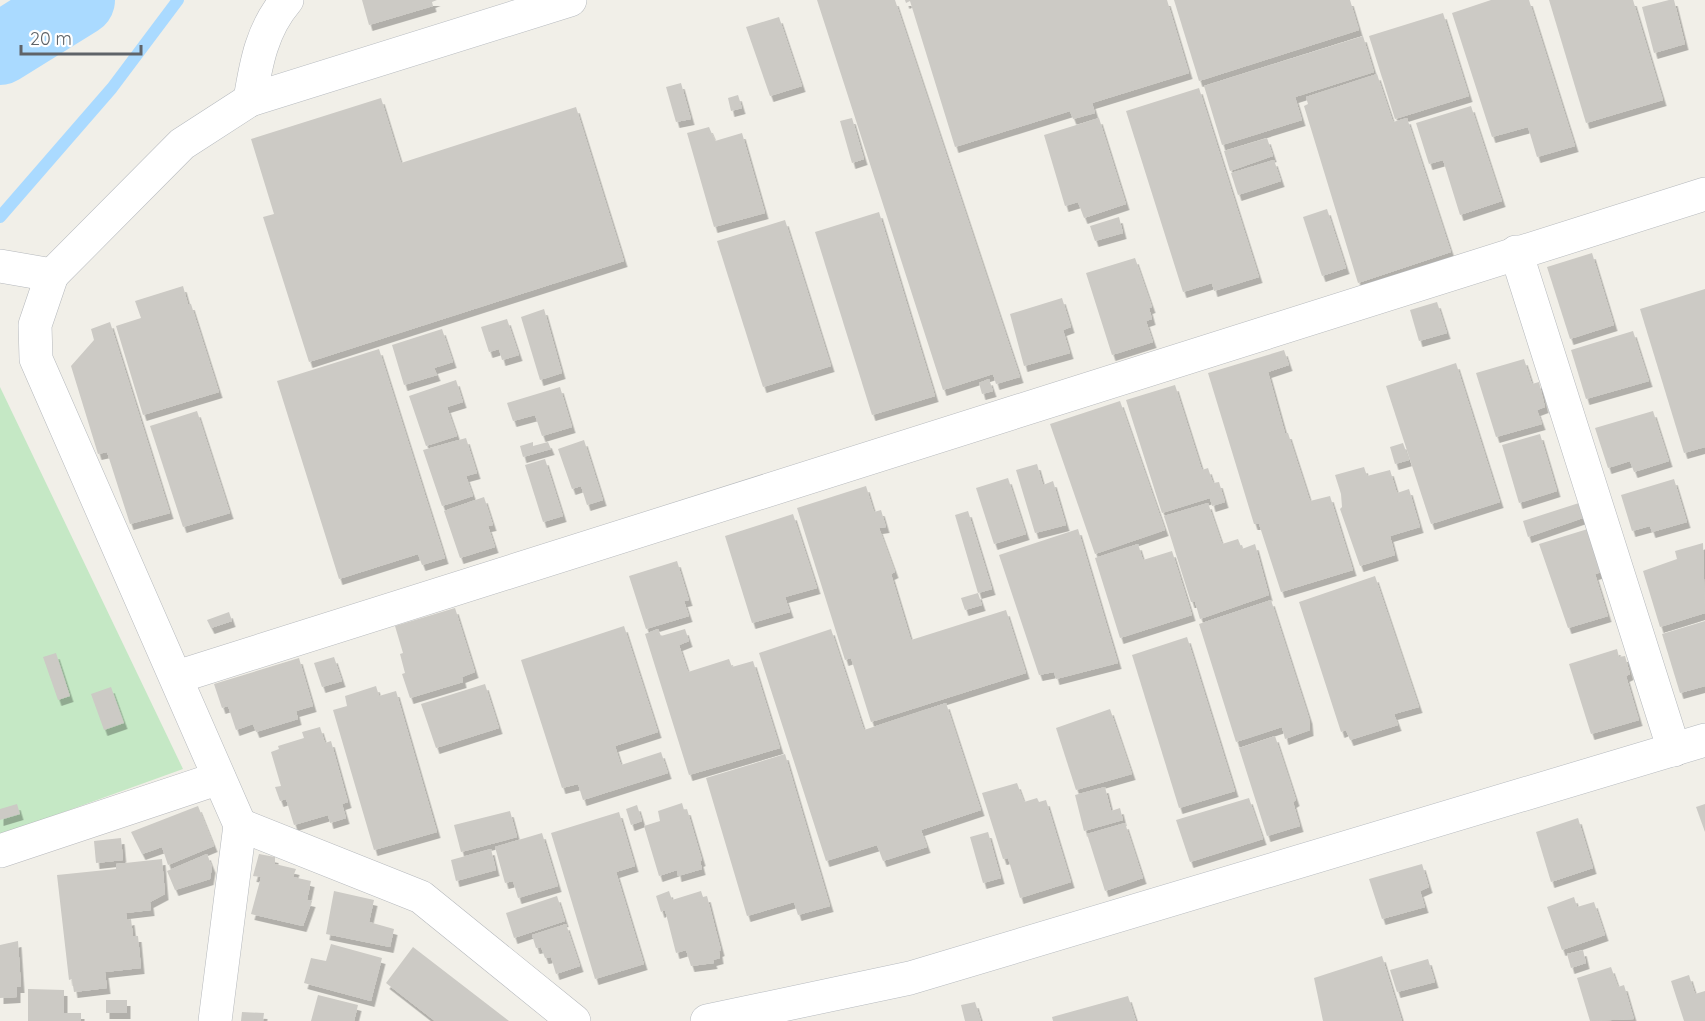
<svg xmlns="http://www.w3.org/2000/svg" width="1705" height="1021" viewBox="0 0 1705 1021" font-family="Quicksand,sans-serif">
<defs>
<filter id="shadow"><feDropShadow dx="3.5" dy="6" stdDeviation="0" flood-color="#0004"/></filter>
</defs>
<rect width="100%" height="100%" fill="#f1efe8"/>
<!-- green -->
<polygon fill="#c5e8c5" points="0,387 183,769 0,835"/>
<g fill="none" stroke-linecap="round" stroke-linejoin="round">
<!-- stream -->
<polyline stroke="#aadaff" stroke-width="12" points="0,217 112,88 178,0"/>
<!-- river -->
<polyline stroke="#aadaff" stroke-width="72" points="0,49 79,0"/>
</g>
<!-- building -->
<g fill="#cccac5" filter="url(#shadow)">
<polygon points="362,0 437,0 432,2 433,6 369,25"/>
<polygon points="817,0 895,0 1020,377 996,384 993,374 943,390"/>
<polygon points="905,0 1167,0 1189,73 1092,103 1095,113 1073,119 1070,111 955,147 910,1 906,3"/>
<polygon points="1174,0 1350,0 1359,30 1199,81"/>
<polygon points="1491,0 1529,0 1575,146 1537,157 1528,127 1492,137 1452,13"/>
<polygon points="1549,0 1633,0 1663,100 1586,123"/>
<polygon points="1669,0 1674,0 1685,44 1654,53 1642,7"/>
<polygon points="1443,13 1469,96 1395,119 1369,36"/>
<polygon points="779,17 802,86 770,96 746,27"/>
<polygon points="1363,36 1374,72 1295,97 1302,120 1222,145 1204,86"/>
<polygon points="1377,74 1393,122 1407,118 1451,252 1358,283 1304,106 1308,104 1306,97"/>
<polygon points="681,83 691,119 676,122 666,87"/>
<polygon points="1199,88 1259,277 1214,291 1212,283 1183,292 1126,111"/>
<polygon points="738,95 742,108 731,111 728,98"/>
<polygon points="381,98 401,163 576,107 624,261 309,362 263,217 274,214 251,139"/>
<polygon points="1471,106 1502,201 1460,215 1443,160 1429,164 1416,123"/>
<polygon points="852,118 864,159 852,163 840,121"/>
<polygon points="1099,118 1126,204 1084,218 1078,202 1065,206 1044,135"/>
<polygon points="709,127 715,141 742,133 765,213 714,227 687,133"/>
<polygon points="1267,138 1273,156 1230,171 1224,151"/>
<polygon points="1274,160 1281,181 1238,195 1231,173"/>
<polygon points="1327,209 1346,268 1322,276 1303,217"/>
<polygon points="879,212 935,396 872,415 815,232"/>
<polygon points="1119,217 1123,233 1095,241 1090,226"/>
<polygon points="785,220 831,366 763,387 717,241"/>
<polygon points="1592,253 1614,325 1570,339 1547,267"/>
<polygon points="1135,258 1152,307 1149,308 1152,319 1146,321 1153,342 1112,355 1086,273"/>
<polygon points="183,286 188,304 191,304 219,392 143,415 116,326 141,318 135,301"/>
<polygon points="1705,289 1705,447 1684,453 1640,309"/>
<polygon points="1062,298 1071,327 1063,330 1070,353 1024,366 1010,314"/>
<polygon points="1437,302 1447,333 1419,341 1410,310"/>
<polygon points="544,309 562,373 540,380 521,317"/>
<polygon points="507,319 519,355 502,360 499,349 489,352 481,327"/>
<polygon points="110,322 170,513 130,524 107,452 98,454 71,366 94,340 91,329"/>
<polygon points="442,329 453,362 434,368 437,375 404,385 392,345"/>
<polygon points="1633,331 1649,381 1586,399 1571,350"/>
<polygon points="379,349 445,558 422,565 418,554 339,579 277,381"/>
<polygon points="1284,350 1289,365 1268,372 1285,433 1288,433 1310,501 1330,496 1353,570 1281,592 1259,524 1254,524 1208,373"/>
<polygon points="1524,359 1532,384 1539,382 1545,407 1537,410 1542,424 1496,437 1476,373"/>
<polygon points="1456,363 1500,502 1431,524 1386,386"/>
<polygon points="989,379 993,391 982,394 979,383"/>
<polygon points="456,380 463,402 447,407 457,436 426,446 409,396"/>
<polygon points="1175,385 1202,470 1208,468 1213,483 1219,482 1225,502 1212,506 1210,498 1162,513 1126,400"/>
<polygon points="560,387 572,427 542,436 535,415 513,421 507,403"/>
<polygon points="1120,401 1165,530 1095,554 1050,424"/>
<polygon points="197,411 230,513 183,527 150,426"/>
<polygon points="1653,411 1669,461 1634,472 1630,461 1608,468 1595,428"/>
<polygon points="1540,434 1557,491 1519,503 1502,445"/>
<polygon points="466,438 477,473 466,476 473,496 442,506 423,450"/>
<polygon points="584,440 603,500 587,505 581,486 572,489 558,449"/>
<polygon points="533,442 533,446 548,442 551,449 523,457 520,446"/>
<polygon points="1403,443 1409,460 1395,464 1390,447"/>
<polygon points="545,459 563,516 543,522 525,465"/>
<polygon points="1037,464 1043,485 1053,481 1066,525 1035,533 1016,470"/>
<polygon points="1364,467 1367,476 1390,470 1397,493 1409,489 1420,527 1390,536 1395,555 1360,566 1340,509 1342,507 1341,494 1335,475"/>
<polygon points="1008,478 1026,534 994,544 976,488"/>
<polygon points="1674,479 1687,522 1652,532 1650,526 1632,531 1621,495"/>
<polygon points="866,486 874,512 881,510 886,527 879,528 895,572 891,574 911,640 1006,610 1026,673 871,722 851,658 845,660 797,508"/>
<polygon points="484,497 493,525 488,526 495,547 460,558 444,511"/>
<polygon points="1208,503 1222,544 1238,539 1242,549 1255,544 1269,595 1200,619 1195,602 1191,602 1164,516"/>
<polygon points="1579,503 1583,518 1528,537 1523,521"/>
<polygon points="968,511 992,589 978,593 955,515"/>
<polygon points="793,514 817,588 785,597 790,612 752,623 725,536"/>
<polygon points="1591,528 1605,571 1595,574 1608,616 1568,628 1539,544"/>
<polygon points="1078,529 1118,663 1056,679 1054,672 1039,675 999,555"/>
<polygon points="1703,543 1705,613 1660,627 1643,571 1677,559 1675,551"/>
<polygon points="1138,544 1143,560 1172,551 1192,615 1120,638 1095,558"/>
<polygon points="677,561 689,600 684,601 689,616 646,629 629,576"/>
<polygon points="1375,576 1419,707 1394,714 1398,725 1350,740 1346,730 1341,732 1299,602"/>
<polygon points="978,593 982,605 965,610 961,598"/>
<polygon points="1271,600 1309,718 1310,730 1285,739 1282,727 1236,742 1199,624"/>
<polygon points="455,608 475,672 462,677 463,682 410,698 402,674 405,673 400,654 403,653 395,626"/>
<polygon points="229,612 232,621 211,628 207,620"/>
<polygon points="1705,621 1705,686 1680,693 1662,634"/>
<polygon points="624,626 658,732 615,746 621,765 661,752 668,773 583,800 578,784 562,788 521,660"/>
<polygon points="658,629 661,636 685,629 689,641 679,645 688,672 729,659 732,667 753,661 780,748 689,775 645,634"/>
<polygon points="831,629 864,730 946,703 981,810 921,830 927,847 883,861 877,845 826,861 759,653"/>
<polygon points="1187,637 1235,791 1179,808 1132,655"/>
<polygon points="1617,649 1619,657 1625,656 1630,674 1626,676 1639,720 1591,734 1569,664"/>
<polygon points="56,653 70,696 58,700 43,657"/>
<polygon points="334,657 342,681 322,687 314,663"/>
<polygon points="299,658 313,706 296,711 298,719 256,732 253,724 236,730 228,706 222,708 214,684"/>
<polygon points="485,684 499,728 436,748 421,704"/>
<polygon points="376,686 379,696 396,691 437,832 374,850 333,710 347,706 345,696"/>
<polygon points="111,687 124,723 104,730 91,694"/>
<polygon points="1110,709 1132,774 1076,790 1056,728"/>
<polygon points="320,727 325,743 331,741 348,802 342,804 346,818 330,823 328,815 294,825 286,799 280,801 275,787 281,786 271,752 279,749 278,746 304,738 302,732"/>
<polygon points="1275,736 1296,800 1293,802 1300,826 1267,836 1239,748"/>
<polygon points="785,754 830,906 798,915 794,902 747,916 706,778"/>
<polygon points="1017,783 1024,802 1037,798 1039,802 1046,800 1071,882 1020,898 1008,858 1003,859 982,793"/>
<polygon points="1105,787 1111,811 1120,808 1123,820 1084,831 1075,795"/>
<polygon points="1249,798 1263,839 1190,862 1176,820"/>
<polygon points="682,803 684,810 687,809 702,860 700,861 702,869 678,876 677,870 659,876 644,826 660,821 658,811"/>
<polygon points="17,804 20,814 0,820 0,809"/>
<polygon points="1705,804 1705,832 1696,807"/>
<polygon points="637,805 642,821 631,825 626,809"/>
<polygon points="198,806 214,846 168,865 162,847 142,854 131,832"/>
<polygon points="510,811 517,837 461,852 454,825"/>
<polygon points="619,812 635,866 616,872 644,964 595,979 551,833"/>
<polygon points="1578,818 1593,868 1551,882 1536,832"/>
<polygon points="1125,823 1143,878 1105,891 1087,834"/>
<polygon points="988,832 1001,878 983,883 970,837"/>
<polygon points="542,833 558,886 518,898 513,881 505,883 495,847"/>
<polygon points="121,838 123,860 96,863 94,841"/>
<polygon points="491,849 496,870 456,881 451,860"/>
<polygon points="207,854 212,867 210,879 175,890 167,871"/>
<polygon points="259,854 275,857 275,864 296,869 293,877 311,881 307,900 312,901 303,926 251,914 261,877 253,876"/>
<polygon points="162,859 165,894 150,902 151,910 126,913 127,920 131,919 133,936 138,936 141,968 105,972 107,988 74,992 72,979 69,980 57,875 116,869 116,864"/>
<polygon points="1422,864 1429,887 1420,891 1425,907 1382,919 1369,879"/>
<polygon points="334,891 374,900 369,922 394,929 390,947 326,934"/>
<polygon points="669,891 672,900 701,891 703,897 707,896 721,950 719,951 720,958 713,960 714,963 691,966 686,950 676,953 665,910 661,912 656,896"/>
<polygon points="557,896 565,921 514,938 506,913"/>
<polygon points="1574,897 1577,907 1594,902 1605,935 1562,950 1547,907"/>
<polygon points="566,924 580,966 556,974 551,957 545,958 541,947 536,948 532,935"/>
<polygon points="18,941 21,987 17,987 17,997 0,998 0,945"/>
<polygon points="331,944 382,958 371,1001 304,983 311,958 326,961"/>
<polygon points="413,947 509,1021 435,1021 386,983"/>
<polygon points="1583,950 1586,963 1571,968 1567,954"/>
<polygon points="1382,956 1402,1021 1323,1021 1314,978"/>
<polygon points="1428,959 1435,982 1397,992 1390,970"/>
<polygon points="1611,967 1618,987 1624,985 1634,1019 1590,1021 1577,978"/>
<polygon points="1689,975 1695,994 1705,991 1705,1021 1684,1021 1671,981"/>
<polygon points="28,989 64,990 64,1013 81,1013 81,1021 28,1021"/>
<polygon points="318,995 358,1005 354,1021 311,1021"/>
<polygon points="1128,996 1136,1021 1053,1021 1052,1017"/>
<rect x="106" y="1000" width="21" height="13"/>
<polygon points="975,1002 981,1021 965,1021 961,1005"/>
<polygon points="242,1012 264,1013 263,1021 241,1021"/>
</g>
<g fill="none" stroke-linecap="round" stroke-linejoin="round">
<defs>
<g id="street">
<path d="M250,100c6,-37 12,-71 37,-100"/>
<polyline points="1516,252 1674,750"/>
<polyline points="0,266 52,275 35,325 36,359 240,825 215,1021"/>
<polyline points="177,677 1705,194"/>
<polyline points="240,825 421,897 574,1021"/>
<polyline points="0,851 219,778"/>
</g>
<g id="secondary">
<polyline points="52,275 182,144 250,100 570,0"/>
<polyline points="707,1021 910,978 1705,740"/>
</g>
</defs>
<!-- street casing -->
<use href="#street" stroke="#b5b8bc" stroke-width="34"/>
<!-- secondary casing -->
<use href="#secondary" stroke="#b6babf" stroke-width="34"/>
<!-- street -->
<use href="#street" stroke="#fff" stroke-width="33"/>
<!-- secondary -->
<use href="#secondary" stroke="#fff" stroke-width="33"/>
</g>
<!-- scale -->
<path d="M21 45v9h120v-9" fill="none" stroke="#5f6368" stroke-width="3"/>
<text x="30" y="45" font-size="18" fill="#5f6368" stroke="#ffffff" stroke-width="4.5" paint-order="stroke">20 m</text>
</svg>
